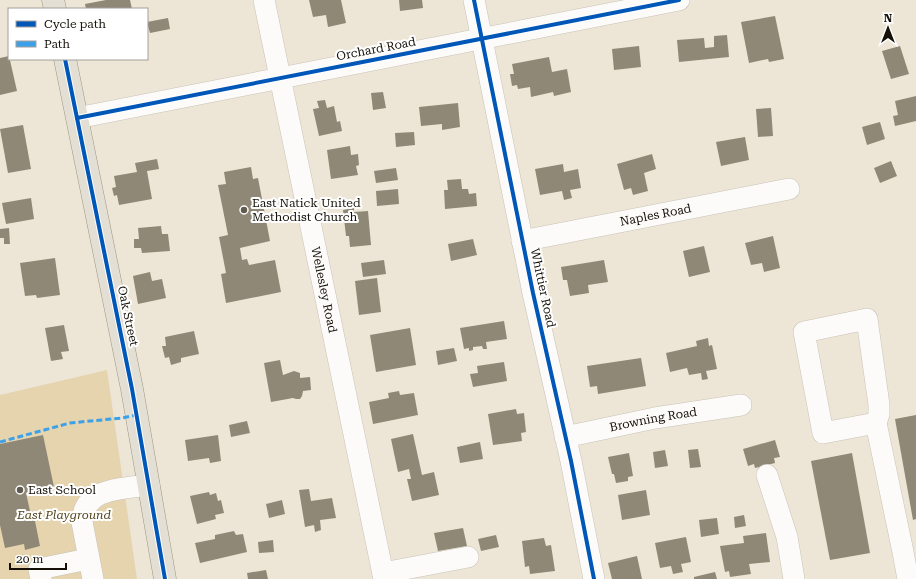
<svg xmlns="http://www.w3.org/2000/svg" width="916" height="579" viewBox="0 0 916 579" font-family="'Roboto Serif',serif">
<rect width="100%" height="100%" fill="#ede6d7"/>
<!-- green -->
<polygon fill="#e5d4ae" points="107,370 137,579 0,579 0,395"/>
<!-- building -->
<g fill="#8f8877">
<polygon points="106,0 130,0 132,9 86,9 85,4"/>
<polygon points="309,0 341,0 346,23 328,27 326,15 313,17"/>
<polygon points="399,0 422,0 423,8 400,11"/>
<polygon points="775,16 784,59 769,62 768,59 749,63 741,22"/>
<polygon points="168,18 170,29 150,33 147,22"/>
<polygon points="727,35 729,57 679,62 677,40 704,38 705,48 714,47 714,36"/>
<polygon points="639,46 641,67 614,70 612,49"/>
<polygon points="900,46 909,74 891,79 882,51"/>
<polygon points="9,56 17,91 0,95 0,58"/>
<polygon points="549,57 552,72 567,69 571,92 554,96 553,92 531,97 530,87 518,89 517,85 512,86 510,74 514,74 512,64"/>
<polygon points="383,92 386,108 373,110 371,93"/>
<polygon points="916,96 916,121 895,126 893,116 898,115 895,101"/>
<polygon points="325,100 327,108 334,106 337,122 340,121 342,131 319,136 313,109 319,108 317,101"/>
<polygon points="458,103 460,127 442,130 442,124 421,126 419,107"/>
<polygon points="771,108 773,136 758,137 756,109"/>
<polygon points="880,122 885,139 867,145 862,127"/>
<polygon points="23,125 31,169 8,173 0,129"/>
<polygon points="414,132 415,145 396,147 395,133"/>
<polygon points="745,137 749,160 721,166 716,142"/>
<polygon points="350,146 351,155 358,154 359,165 356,166 358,175 331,179 327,150"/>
<polygon points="652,154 656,169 644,173 648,191 633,195 631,188 624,190 617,164"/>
<polygon points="157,159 159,169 147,171 152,199 119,205 117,195 114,196 112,188 116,187 114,176 137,172 135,163"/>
<polygon points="891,161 897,176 880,183 874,168"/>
<polygon points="563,164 564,172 578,169 581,188 570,190 572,198 564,200 562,191 540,195 535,169"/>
<polygon points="251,167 253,179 258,178 270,241 240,248 242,260 247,259 249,265 275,260 281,292 226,303 221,274 226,273 219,237 228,235 218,185 226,184 224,172"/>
<polygon points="396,168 398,180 376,183 374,171"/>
<polygon points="461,179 462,189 468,189 469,194 476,193 477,206 445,209 444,190 448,190 447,180"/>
<polygon points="398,189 399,204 377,206 376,191"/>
<polygon points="31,198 34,219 6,224 2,203"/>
<polygon points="354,208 354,212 368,211 371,245 350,247 349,236 346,236 343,210"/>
<polygon points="161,226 162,234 168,234 170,251 142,253 141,248 134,248 134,239 139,239 138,228"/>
<polygon points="9,228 10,244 4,244 4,238 0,238 0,229"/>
<polygon points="773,236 780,268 764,272 762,263 751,265 745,243"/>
<polygon points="473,239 477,255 451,261 448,244"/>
<polygon points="704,246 710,272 689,277 683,251"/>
<polygon points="55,258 60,295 37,298 36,295 25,296 20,263"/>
<polygon points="384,260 386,274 363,277 361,263"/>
<polygon points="604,260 608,282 588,285 589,293 570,296 567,280 563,280 561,267"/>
<polygon points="150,272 152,281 162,279 166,298 138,304 133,276"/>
<polygon points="377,278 381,312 359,315 355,281"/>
<polygon points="504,321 507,339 486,342 487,349 483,349 482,346 473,347 473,350 469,351 469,348 464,349 460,328"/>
<polygon points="64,325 69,351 61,352 63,359 51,361 45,328"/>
<polygon points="410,328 416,365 376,372 370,335"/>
<polygon points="194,331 199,354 181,358 181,362 171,365 169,357 165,358 162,346 166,346 165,337"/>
<polygon points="708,338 709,346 712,345 717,369 706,371 708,379 702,380 701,373 689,375 687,368 670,372 666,353 697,346 696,341"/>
<polygon points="454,348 457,361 438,365 436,351"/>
<polygon points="641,358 646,386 598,394 597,386 590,387 587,366"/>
<polygon points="280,360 283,375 294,371 300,373 300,378 310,377 311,390 303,391 302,396 300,399 296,399 293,398 271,402 264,363"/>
<polygon points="504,362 507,381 473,387 470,374 478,373 477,366"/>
<polygon points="399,391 400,395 414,393 418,415 373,424 369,402 389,398 388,393"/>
<polygon points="516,409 517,414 524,413 526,432 521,433 522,441 493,445 488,414"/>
<polygon points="916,415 916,519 913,520 895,419"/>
<polygon points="247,421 250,433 231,437 229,425"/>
<polygon points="413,434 422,475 434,472 439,495 412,501 407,479 411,479 409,469 398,472 391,439"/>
<polygon points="43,435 54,487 26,493 30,511 33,511 40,546 25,550 24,544 5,548 0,525 0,444"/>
<polygon points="218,435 221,461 210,463 209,458 188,461 185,440"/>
<polygon points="775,440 780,457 774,458 775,463 755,468 754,464 748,466 743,449"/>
<polygon points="480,442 483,459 460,463 457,447"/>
<polygon points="698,449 701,467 690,468 688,450"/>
<polygon points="665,450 668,466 655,468 653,452"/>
<polygon points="629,453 633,476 628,477 628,481 616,483 614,474 612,474 608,457"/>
<polygon points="852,453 870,553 830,560 811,461"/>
<polygon points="309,489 311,501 332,498 336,518 320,520 321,530 315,532 314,525 305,527 299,490"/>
<polygon points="646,490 650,515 622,520 618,495"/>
<polygon points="209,492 210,495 216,493 218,501 221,500 224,513 215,515 216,519 197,524 190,496"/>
<polygon points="282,500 285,514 269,518 266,504"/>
<polygon points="744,515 746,526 735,528 734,517"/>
<polygon points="717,518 719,534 701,537 699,520"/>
<polygon points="463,528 467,546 438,551 434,533"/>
<polygon points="234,531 236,535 243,534 247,552 200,563 195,543 215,539 215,535"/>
<polygon points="766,533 770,562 749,564 751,574 730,577 729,571 725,572 720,546 744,543 743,536"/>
<polygon points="496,535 499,547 481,551 478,539"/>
<polygon points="686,537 691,562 681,564 683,572 673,574 671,566 660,568 655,543"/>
<polygon points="544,538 546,546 551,545 555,571 530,574 529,566 525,567 522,541"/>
<polygon points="273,540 274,552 259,553 258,542"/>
<polygon points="637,556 642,579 612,579 608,563"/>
<polygon points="266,570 268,579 248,579 247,573"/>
<polygon points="715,572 717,579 694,579 694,577"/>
</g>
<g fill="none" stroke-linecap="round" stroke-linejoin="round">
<defs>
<g id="minor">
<path id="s1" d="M264,0l120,579"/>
<polyline points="474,0 533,293 571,461 594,579"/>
<polyline points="77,118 679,0"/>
<path id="s2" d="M522,241l267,-52"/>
<polyline points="876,423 823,433 804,332 867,319 879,405 879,414 876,423 903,552 908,579"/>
<path id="s3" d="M565,437l90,-19 86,-13"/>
<polyline points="767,475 787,537 794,579"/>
<polyline points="383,573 468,557"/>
<polyline points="41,579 39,569 88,559"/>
<path d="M93,579l-11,-57c2,-35 40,-33 67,-37"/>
</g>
<g id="major">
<polyline points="53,0 55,9"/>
<polyline points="65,59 132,389 165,579"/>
</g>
</defs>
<!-- minor casing -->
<use href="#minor" stroke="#c8c2b7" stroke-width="22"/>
<!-- major casing -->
<use href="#major" stroke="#9d957e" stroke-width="23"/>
<!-- minor -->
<use href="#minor" stroke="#fcfbf9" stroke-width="21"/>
<!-- major -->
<use href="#major" stroke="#e3dfd4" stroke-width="22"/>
<!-- quiet -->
<polyline stroke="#3da1e9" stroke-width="3" stroke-dasharray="6 3" stroke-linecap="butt" points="0,442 70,423 122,418 137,415"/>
<defs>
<g id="cycleway">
<polyline points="474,0 533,293 571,461 594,579"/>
<polyline points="65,59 132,389 165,579"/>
<polyline points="77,118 679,0"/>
</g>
</defs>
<!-- cycleway casing -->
<use href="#cycleway" stroke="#fff" stroke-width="6"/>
<!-- cycleway -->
<use href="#cycleway" stroke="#0057b8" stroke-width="4"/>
</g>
<!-- markers -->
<g fill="#615c50" stroke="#fff" stroke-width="1.5">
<circle cx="244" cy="210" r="4"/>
<circle cx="20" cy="490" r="4"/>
</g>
<g text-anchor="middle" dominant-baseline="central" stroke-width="4" stroke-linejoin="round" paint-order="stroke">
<!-- street labels -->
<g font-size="12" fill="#151108" stroke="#fff">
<text transform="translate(376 49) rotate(-11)">Orchard Road</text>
<text stroke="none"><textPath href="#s2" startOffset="136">Naples Road</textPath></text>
<text transform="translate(543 288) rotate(78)">Whittier Road</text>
<text stroke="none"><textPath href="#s1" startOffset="296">Wellesley Road</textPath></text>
<text transform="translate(128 316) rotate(78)">Oak Street</text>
<text stroke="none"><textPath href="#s3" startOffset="90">Browning Road</textPath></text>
</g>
<!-- poi labels -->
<g font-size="12" fill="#151108" stroke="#fff" text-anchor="start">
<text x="252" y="203">East Natick United<tspan x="252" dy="14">Methodist Church</tspan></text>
<text x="28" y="490">East School</text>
</g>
<!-- park labels -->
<g font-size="12" font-style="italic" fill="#54441d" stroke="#fff">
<text x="64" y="515">East Playground</text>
</g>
</g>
<!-- legend -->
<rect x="8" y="8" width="140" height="52" fill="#ffffff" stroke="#a1a09c"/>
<rect x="16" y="21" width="20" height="6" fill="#0057b8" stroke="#a1a09c"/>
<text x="44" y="28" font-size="12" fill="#151108">Cycle path</text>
<rect x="16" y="41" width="20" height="6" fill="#3da1e9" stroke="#a1a09c"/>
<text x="44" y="48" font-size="12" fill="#151108">Path</text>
<!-- north arrow -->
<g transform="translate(888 28)" stroke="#ffffff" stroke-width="3" paint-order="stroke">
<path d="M0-3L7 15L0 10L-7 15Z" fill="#151108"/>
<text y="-6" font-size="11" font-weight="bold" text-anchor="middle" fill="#151108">N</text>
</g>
<!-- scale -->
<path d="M10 563v6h56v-6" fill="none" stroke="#151108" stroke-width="2"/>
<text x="16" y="563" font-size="12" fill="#151108" stroke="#ffffff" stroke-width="3" paint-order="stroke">20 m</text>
</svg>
